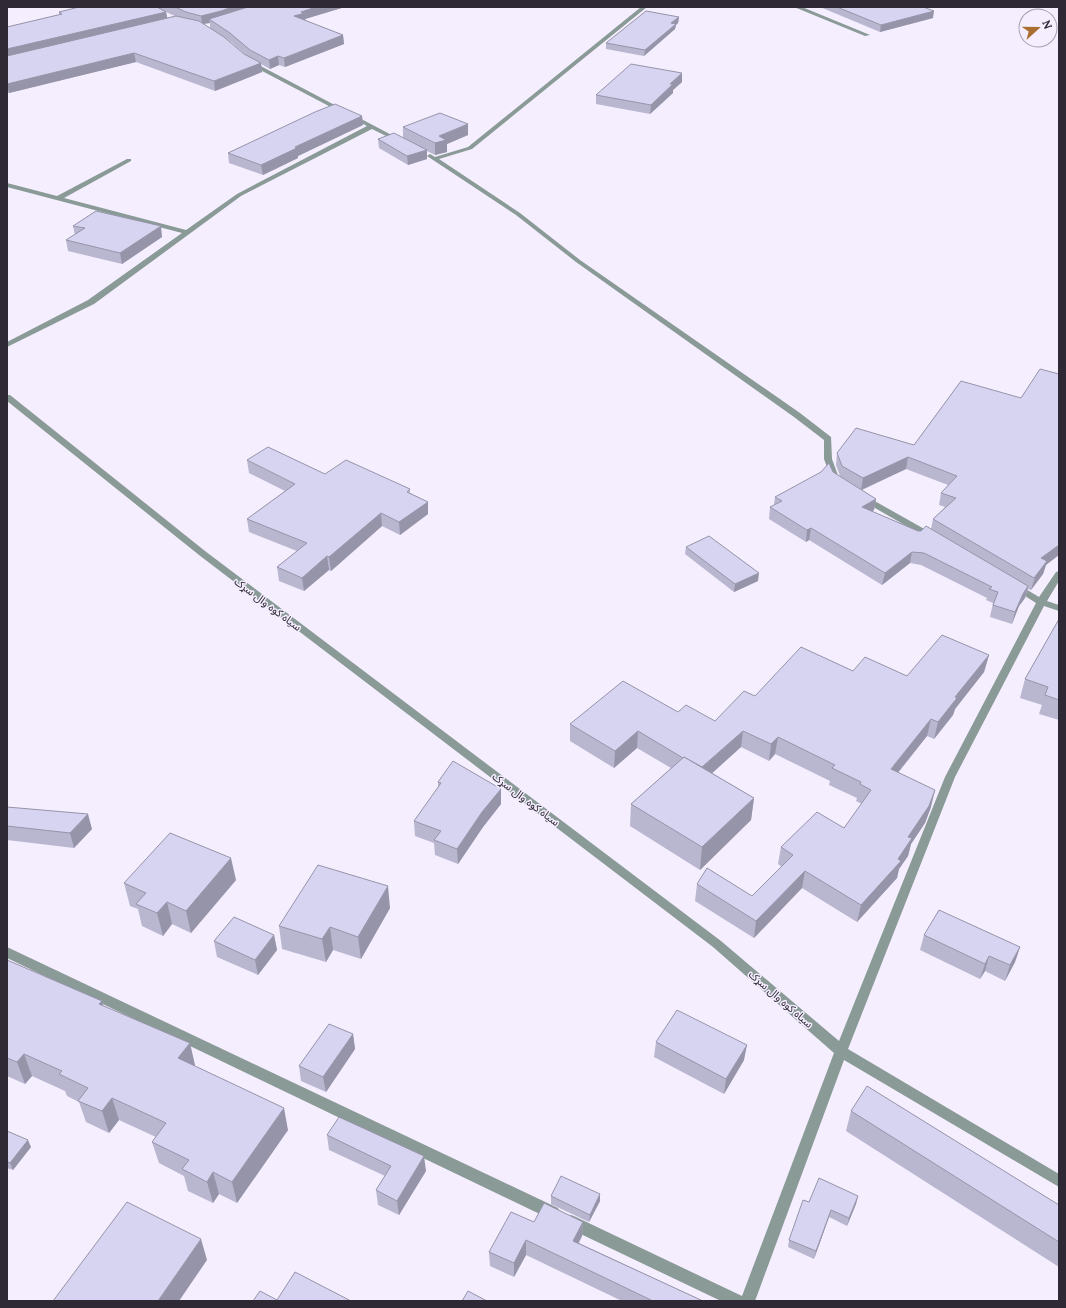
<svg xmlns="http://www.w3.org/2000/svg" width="1066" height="1308" viewBox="0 0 1066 1308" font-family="Lora,'Noto Sans Arabic',serif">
<rect width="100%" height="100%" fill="#f5eeff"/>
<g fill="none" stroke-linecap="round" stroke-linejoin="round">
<!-- minor -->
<g fill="#8a9a97" fill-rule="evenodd">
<polygon points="641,7 647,7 472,149 439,159 520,213 580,260 800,413 831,437 832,459 839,478 838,480 832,480 831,478 824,459 824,440 794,417 576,262 516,215 427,156 430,154 435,157 468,147"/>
<polygon points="794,7 802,7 870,35 865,36"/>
<polygon points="249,62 253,62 403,141 398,142 372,129 241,196 94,304 7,347 7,342 88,300 182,233 7,187 7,183 57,196 127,159 131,159 131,161 64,198 186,230 237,194 367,126 249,64"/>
<polygon points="7,395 10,395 205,551 721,941 839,1041 945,777 1036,603 1011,587 1016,584 1019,585 1039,597 1056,572 1059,571 1059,581 1047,601 1059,605 1059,611 1044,606 955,777 848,1049 1059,1174 1059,1187 844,1060 755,1301 721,1301 566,1227 564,1222 566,1217 571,1215 576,1217 742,1296 834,1053 713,947 199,555 7,401"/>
<polygon points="864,495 935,535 937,537 935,539 929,539 861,500 860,498 861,496"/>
<polygon points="7,947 558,1208 560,1213 558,1218 553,1220 548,1218 7,958"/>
</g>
</g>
<!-- wall -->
<g fill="#b9b6d0" fill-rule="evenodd">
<path d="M79,7h266l-40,12 1,2 37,14 1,9 -59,23 -6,-2 -9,4 -9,-5 1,8 -47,19 -79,-29 -127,31 -2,-1v-65l52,-12v-3zM166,12l9,4 -8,2zM210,23v5l-7,-4zM225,38l6,4 16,14 -3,-2z"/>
<polygon points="820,7 923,7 933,18 880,32"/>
<polygon points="679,17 678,23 676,25 675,29 644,56 606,49 606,43"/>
<polygon points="682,82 673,90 673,93 650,114 596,104 596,95"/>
<polygon points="362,116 363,125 298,156 298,158 263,175 229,163 228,153"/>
<polygon points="403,127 468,135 447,144 447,152 435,155 427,151 427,159 408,165 379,148 378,139 403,138"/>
<polygon points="73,226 162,237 122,264 68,251 66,240 75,235"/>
<path d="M961,381l85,184 -3,9 -12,16 -3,-1 -3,9 -6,8 -7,18 -22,-7 3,-14 -7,-3 1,-2 -66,-33 -11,-2 -28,22 -73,-45 -3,2 -37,-23 1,-12 4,-2 1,-8 58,-25 7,4 -4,-11 1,-12 77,-8zM906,469l42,16 -7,8 -2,12 6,2 -12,12 -2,10 -10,2h-3l-46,-20 2,-1 2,-11 -14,-9z"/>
<polygon points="247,460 325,474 410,489 410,493 428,502 428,514 400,535 382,526 331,571 329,570 304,591 279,581 277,567 297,551 249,532 247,519 285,491 249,473"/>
<polygon points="686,547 758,581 734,592 685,554"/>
<polygon points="1059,619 1059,720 1039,714 1042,705 1020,698 1025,679"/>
<polygon points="989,655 984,672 955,709 953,715 934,739 927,736 898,773 931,807 925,823 911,844 908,856 899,869 897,878 857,922 802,888 754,938 695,901 697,884 752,896 782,867 778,864 781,847 844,828 862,804 856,801 857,798 829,785 830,781 775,754 769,761 741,747 712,773 754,798 751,820 700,870 630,826 631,804 671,768 637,748 614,768 570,741 570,724 678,712 715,721 755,696 853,671 907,676"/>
<polygon points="438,782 501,789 501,804 483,827 458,864 435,855 434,843 415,836 414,821 438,788"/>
<polygon points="7,807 92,829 74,848 7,840"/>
<polygon points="236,880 191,933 172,924 163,936 142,926 138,909 130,906 124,883"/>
<polygon points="390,908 361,959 333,950 326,962 282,949 279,926"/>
<polygon points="274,935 277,950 258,975 217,957 214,941"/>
<polygon points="924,935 1020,947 1015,962 1005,981 985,971 980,979 920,950"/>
<polygon points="7,957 8,961 102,1001 103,1006 195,1065 194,1066 288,1130 237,1203 219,1194 213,1203 188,1191 184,1176 159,1163 152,1142 156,1137 119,1120 109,1133 86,1122 79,1102 67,1096 65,1091 32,1076 25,1084 7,1076"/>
<polygon points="353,1034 355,1049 326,1092 301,1081 299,1066"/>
<polygon points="656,1042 744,1060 724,1094 654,1057"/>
<polygon points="851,1111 1059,1205 1059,1267 846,1131"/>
<polygon points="7,1131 31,1147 13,1170 7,1168"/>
<polygon points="327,1135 426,1171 399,1215 378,1205 376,1190 385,1176 329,1150"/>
<polygon points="600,1194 600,1201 589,1222 551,1204 551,1196"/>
<polygon points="858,1196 856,1204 847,1226 829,1217 814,1259 788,1247 789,1240 809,1202"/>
<polygon points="534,1222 583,1222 582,1236 579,1243 703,1301 622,1301 526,1255 514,1277 490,1266 489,1252"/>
</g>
<!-- shaded-wall -->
<g fill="#9694a9">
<polygon points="232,7 259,7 209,19 210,23 202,24 201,16"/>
<polygon points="316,7 345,7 305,19 306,22 294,16 301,12"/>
<polygon points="934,11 933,18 880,32 881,25"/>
<polygon points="166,12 168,21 7,58 7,49"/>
<polygon points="679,17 678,23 676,25 675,29 644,56 645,50 671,23"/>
<polygon points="343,35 344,44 285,67 284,58"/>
<polygon points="134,53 136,62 9,93 7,84"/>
<polygon points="278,56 279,65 270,69 269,60"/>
<polygon points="261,63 262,72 215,91 214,81"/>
<polygon points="682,73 682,82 673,90 673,93 650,114 651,105 670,84"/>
<polygon points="362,116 363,125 298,156 298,158 263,175 261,165 295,147"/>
<polygon points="468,124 468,135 447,144 447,152 435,155 435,143 439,136"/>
<polygon points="427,150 427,159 408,165 407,156"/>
<polygon points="161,226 162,237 122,264 120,253"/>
<polygon points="908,457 906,469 861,490 863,478"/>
<polygon points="876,499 874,510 860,519 862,507"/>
<polygon points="428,502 428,514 400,535 399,522"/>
<polygon points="381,513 382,526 331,571 329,557"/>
<polygon points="811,528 809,540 806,542 807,530"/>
<polygon points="1059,545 1059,555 1046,565 1043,574 1031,590 1041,558"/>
<polygon points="912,552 910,563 882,585 885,573"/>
<polygon points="327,556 329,570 304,591 302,578"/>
<polygon points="759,573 758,581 734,592 735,584"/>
<polygon points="1028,586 1025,598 1019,606 1012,624 1015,612 1023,594"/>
<polygon points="989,655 984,672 955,709 953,715 934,739 938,722 955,697"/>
<polygon points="931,719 927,736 887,786 891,769"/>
<polygon points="638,731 637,748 614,768 615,751"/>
<polygon points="743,731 741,747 699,785 701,768"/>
<polygon points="778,737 775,754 769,761 771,744"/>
<polygon points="501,789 501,804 483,827 458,864 457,849 482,812"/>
<polygon points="935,790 931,807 925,823 911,844 908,856 899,869 897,878 857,922 861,905 898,859 908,837"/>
<polygon points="754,798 751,820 700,870 702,847"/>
<polygon points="88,814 92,829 74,848 70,833"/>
<polygon points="231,858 236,880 191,933 186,911"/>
<polygon points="805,871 802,888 754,938 756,921"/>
<polygon points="388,886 390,908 361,959 358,937"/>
<polygon points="167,902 172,924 163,936 157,913"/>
<polygon points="330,927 333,950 326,962 322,939"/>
<polygon points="274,935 277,950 258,975 255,960"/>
<polygon points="1020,947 1015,962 1005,981 1010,965"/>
<polygon points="989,956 985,971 980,979 985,964"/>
<polygon points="102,1001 109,1024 99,1004"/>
<polygon points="353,1034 355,1049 326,1092 323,1077"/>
<polygon points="190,1043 195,1065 184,1080 178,1058"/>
<polygon points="747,1045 744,1060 724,1094 726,1079"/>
<polygon points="24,1054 32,1076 25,1084 17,1062"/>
<polygon points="112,1098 119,1120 109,1133 102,1111"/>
<polygon points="284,1108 288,1130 237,1203 232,1182"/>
<polygon points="28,1140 31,1147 13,1170 10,1163"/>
<polygon points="424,1156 426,1171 399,1215 397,1201"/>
<polygon points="213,1172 219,1194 213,1203 207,1182"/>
<polygon points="600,1194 600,1201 589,1222 590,1215"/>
<polygon points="858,1196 856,1204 847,1226 849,1218"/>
<polygon points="831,1210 829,1217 814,1259 816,1251"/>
<polygon points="583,1222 582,1236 572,1255 573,1241"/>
<polygon points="201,1239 207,1260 179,1301 158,1301"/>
<polygon points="526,1240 526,1255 514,1277 514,1263"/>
</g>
<!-- building -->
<g fill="#d7d4f2" stroke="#9694a9">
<polygon points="79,7 157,7 166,12 7,49 7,27 62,14 59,12"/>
<polygon points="175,7 232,7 221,11 201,16 186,12"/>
<polygon points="248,7 316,7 301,12 305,13 294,16 343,35 284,58 278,56 269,60 250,50 230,33 209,19"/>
<polygon points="837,7 923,7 934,11 881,25"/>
<polygon points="646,11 679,17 671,23 676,24 645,50 606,43"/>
<polygon points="176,16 199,21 224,37 244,54 261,63 214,81 134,53 7,84 7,56"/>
<polygon points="631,64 682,73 670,84 673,84 651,105 596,95"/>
<polygon points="335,104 362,116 295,147 297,148 261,165 228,153 315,112"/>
<polygon points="440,113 468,124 439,136 446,140 435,143 403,127"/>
<polygon points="394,133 427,150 407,156 378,139"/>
<polygon points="96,211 161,226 120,253 66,240 85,228 73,226"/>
<polygon points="1040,369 1059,374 1059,545 1041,558 1047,561 1034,578 933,519 956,498 941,493 957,476 908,457 863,478 842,466 837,453 856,428 914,445 961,381 1021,398"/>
<polygon points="268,447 325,474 346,460 410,489 407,492 428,502 399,522 381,513 329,557 327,556 302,578 277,567 307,543 247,519 295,484 247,460"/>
<polygon points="829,463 833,472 876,499 862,507 918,531 921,531 926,526 1028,586 1023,594 1015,612 993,605 998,592 989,589 992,587 924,553 912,552 885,573 811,528 807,530 770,507 782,501 775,497 821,472"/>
<polygon points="709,536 759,573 735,584 686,547"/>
<polygon points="1059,619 1059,700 1045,695 1048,687 1025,679"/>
<polygon points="942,635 989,655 955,697 957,698 938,722 931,719 891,769 935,790 929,806 908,837 912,838 898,859 901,861 861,905 805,871 756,921 697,884 707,868 752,896 793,855 781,847 817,812 844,828 871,790 860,784 861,782 832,768 835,765 778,737 771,744 743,731 702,767 684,757 683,758 638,731 615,751 570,724 623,681 678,712 686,705 715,721 744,691 755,696 801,647 853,671 865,657 907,676"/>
<polygon points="684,757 754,798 702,847 631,804"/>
<polygon points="453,761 501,789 482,812 457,849 434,840 441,831 414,821 441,783 438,782"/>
<polygon points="7,807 88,814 70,833 7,826"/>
<polygon points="170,833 231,858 186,911 167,902 157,913 136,904 146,893 124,883"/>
<polygon points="318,865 388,886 358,937 330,927 322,939 279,926"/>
<polygon points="939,910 1020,947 1010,965 989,956 985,964 924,935"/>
<polygon points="234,917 274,935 255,960 214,941"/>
<polygon points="7,960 102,1001 99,1004 190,1043 178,1058 284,1108 232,1182 213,1172 207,1182 182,1169 189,1160 152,1142 166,1123 112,1098 102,1111 78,1101 88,1088 59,1074 62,1071 24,1054 17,1062 7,1058"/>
<polygon points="677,1010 747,1045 726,1079 656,1042"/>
<polygon points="329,1024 353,1034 323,1077 299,1066"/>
<polygon points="867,1086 1059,1205 1059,1242 851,1111"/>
<polygon points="339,1117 424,1156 397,1201 376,1190 391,1166 327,1135"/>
<polygon points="7,1131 28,1140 10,1163 7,1162"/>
<polygon points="561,1176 600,1194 590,1215 551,1196"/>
<polygon points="819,1178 858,1196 849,1218 831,1210 816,1251 789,1240 803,1200 809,1202"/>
<polygon points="127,1202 201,1239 158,1301 53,1301"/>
<polygon points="544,1203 583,1222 573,1241 703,1301 650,1301 651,1300 526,1240 514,1263 489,1252 511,1212 534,1222"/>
<polygon points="295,1272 351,1301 253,1301 260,1291 277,1300"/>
<polygon points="468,1291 487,1301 462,1301"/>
</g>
<g text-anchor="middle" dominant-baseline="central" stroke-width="3" stroke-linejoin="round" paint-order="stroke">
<!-- street labels -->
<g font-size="11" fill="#2e2934" stroke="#f5eeff">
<text transform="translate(268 604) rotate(37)">سیاه کوه وال سړک</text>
<text transform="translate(526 799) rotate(37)">سیاه کوه وال سړک</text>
<text transform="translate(781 999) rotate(41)">سیاه کوه وال سړک</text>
</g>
</g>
<!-- border -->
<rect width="1066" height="1308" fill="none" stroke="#2e2934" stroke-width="16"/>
<!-- north arrow -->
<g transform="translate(1038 28) rotate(69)"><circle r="19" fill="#f5eeff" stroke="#a59fae"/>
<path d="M0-3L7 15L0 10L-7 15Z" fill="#aa6e31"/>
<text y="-6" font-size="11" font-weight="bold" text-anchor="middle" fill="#2e2934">N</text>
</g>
</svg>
